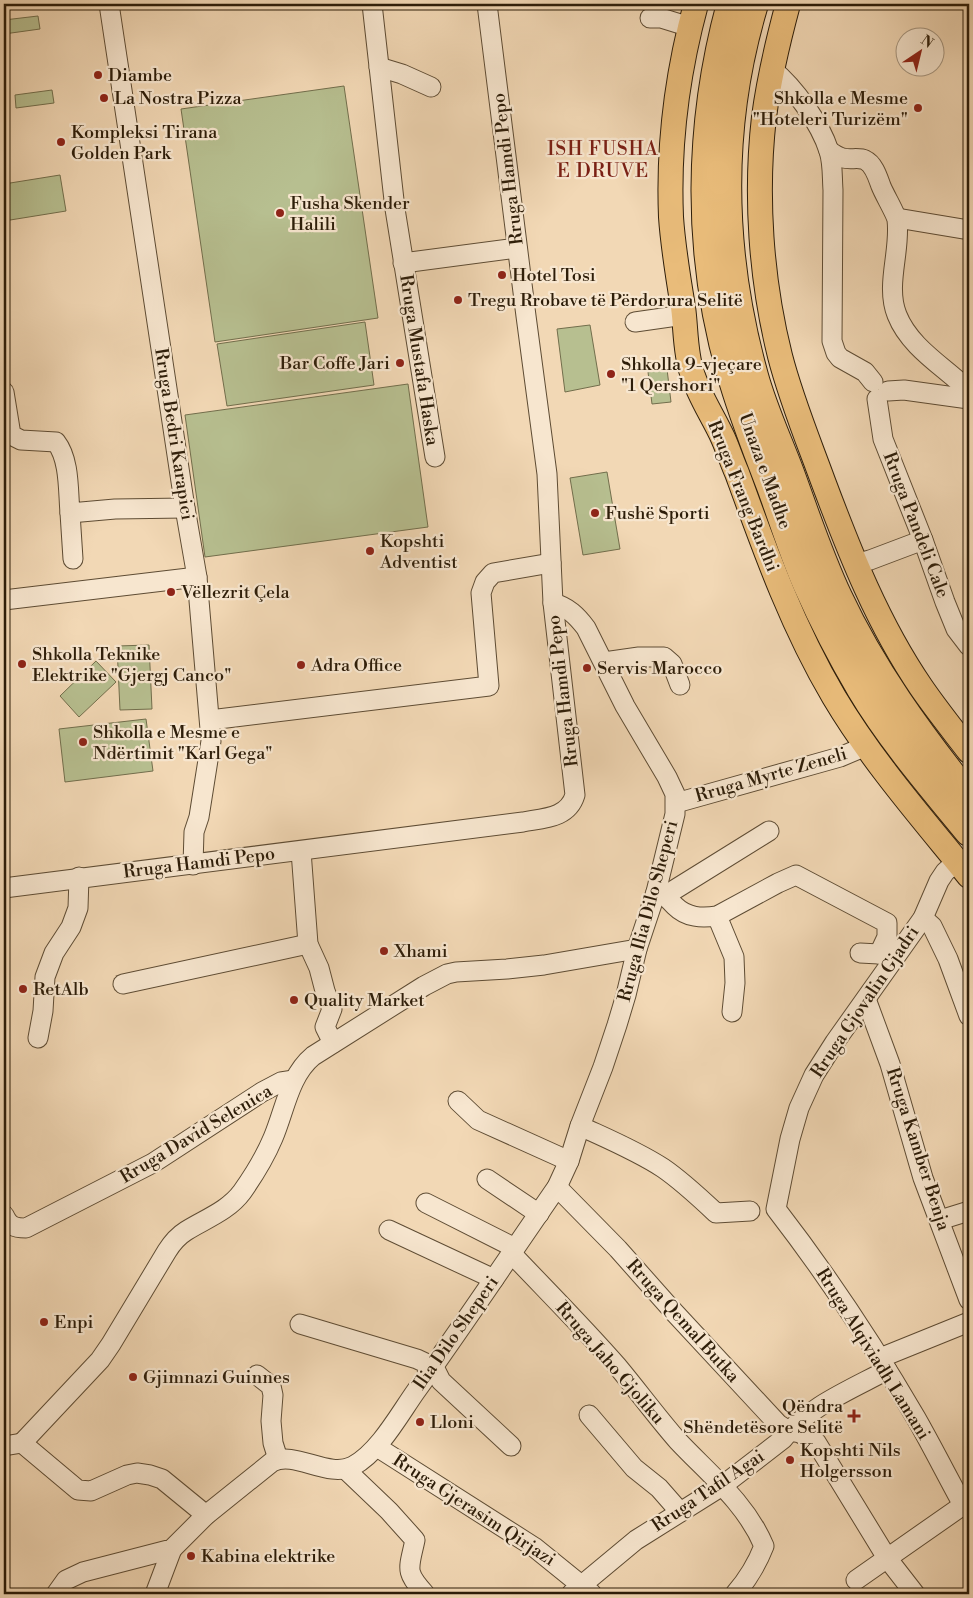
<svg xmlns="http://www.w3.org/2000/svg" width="973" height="1598" viewBox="0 0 973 1598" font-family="'Libre Bodoni',serif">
<rect width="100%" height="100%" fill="#f2d8b5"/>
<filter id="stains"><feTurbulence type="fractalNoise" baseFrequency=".004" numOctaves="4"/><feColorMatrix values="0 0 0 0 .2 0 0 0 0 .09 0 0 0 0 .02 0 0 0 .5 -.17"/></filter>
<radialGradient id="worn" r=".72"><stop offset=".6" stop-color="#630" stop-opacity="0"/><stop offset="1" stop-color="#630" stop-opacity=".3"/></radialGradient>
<!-- grass -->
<g fill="#b7bf90" stroke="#726e4c">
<polygon points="38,16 40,29 4,34 4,20"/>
<polygon points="344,86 378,318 215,342 181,109"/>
<polygon points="52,90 54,103 16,108 15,95"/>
<polygon points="60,175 66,211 4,221 4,184"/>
<polygon points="365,322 374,385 227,406 217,344"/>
<polygon points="590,325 600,385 565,392 557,329"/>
<polygon points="667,369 671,402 652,404 648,372"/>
<polygon points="408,384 428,527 205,557 185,415"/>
<polygon points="607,472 620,549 583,555 570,478"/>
<polygon points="149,645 152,709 120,710 117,646"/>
<polygon points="96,661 116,682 79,717 60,696"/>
<polygon points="146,719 153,771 65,782 59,729"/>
</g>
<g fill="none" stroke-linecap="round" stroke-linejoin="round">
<defs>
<g id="minor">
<polyline points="109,4 185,508 197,577 211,741 199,817 194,832 193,865"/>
<polyline points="372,4 395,209 435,457"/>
<polyline points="650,18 661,18 690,27"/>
<polyline points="379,67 402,74 431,87"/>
<path d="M772,69c23,19 48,54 57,82 4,12 3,26 4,39l-1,151 4,12 4,5 25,14 8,10"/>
<path d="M829,151c4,2 9,6 14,7 7,2 16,-1 22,2 9,4 13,18 16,26 3,8 15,28 16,34 4,31 -12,65 0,95 13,33 48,52 72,76"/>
<polyline points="897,218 969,230"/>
<polyline points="403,263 517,248"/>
<polyline points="635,322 684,315"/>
<polyline points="888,391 904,390 969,399"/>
<path d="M4,392l7,43 10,5 35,2c14,18 12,49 14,71l45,-4 70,-1"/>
<polyline points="877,399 883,439 923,540 945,602 956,629 969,646"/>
<polyline points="70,513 73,559"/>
<polyline points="855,564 870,560 923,540"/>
<polyline points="4,600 197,577"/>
<polyline points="604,662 639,657 664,657 672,664 680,685"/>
<polyline points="210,720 489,686 481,593 485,582 493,573 551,563"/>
<polyline points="676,803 840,757 866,746"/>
<polyline points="301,851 308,944 319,968 325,991 332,1009 325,1027 333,1043"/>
<path d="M957,861l-12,11 -6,9 -16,37 -88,124 -21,33 -15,33 -9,31 -14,70c51,66 98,137 140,209 16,28 31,58 47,87"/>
<path d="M4,888l519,-66c22,-4 45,-4 52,-27l-22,-192 -6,-129 -21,-158 -39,-312"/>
<path d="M656,892c10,3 12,7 19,14 12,12 27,12 42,10l61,-33 18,-8 91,48v14l-8,17"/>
<polyline points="666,895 769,831"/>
<polyline points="717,916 734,957 735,983 732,1012"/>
<polyline points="923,918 932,926 948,959 969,1016"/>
<polyline points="860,953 879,954 891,951"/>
<polyline points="123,984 308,944"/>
<polyline points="866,999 890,1064 923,1178 969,1300"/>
<polyline points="38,1038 43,1011 45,977 54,953 71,927 78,908 79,877"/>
<polyline points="458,1101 478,1120 569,1161"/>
<path d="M580,1126c28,13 57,25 83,42 19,13 36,29 53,45l34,-2"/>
<polyline points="487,1179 539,1214"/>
<polyline points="557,1187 618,1249 673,1311 778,1424 789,1431 800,1433 816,1442 887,1558 915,1594"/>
<polyline points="426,1203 515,1248"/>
<path d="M4,1215c5,11 10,13 22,13l127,-65 109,-71 19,-10 13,-2"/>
<polyline points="940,1220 969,1211"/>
<polyline points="389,1230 494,1279"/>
<path d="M511,1253c36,38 73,75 107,114 20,24 39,50 60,74 31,33 68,62 86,105 -7,18 -16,33 -29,48"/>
<polyline points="300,1324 417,1359 434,1367 441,1381 511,1446"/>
<polyline points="880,1358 969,1322"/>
<polyline points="257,1375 271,1386 273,1395 271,1421 273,1443 278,1459"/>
<polyline points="589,1415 634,1468 659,1488 680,1512"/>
<path d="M22,1443l78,-83 11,-16 56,-93c5,-8 11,-15 19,-20 19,-12 42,-20 56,-39 12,-17 23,-35 31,-54 12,-28 16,-62 40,-82l111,-70 23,-12 9,-2 51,-3 37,-4 93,-16"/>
<polyline points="22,1443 78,1490 91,1491 127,1475 137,1473 150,1475 162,1479 206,1515"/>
<polyline points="4,1446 22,1443"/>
<polyline points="377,1447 534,1547 592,1594"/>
<path d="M345,1469l44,42 26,29c-6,29 -11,31 10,54"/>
<polyline points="856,1580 969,1501"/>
<path d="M56,1594l10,-14 17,-8 89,-23 34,-34 66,-53c23,-12 56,17 81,4 26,-14 46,-51 63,-75 48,-67 94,-136 141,-204l12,-26 11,-35 23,-59 14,-42 9,-30 11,-46 19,-57 19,-78v-20l-8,-17 -42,-71 -39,-78c-9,-12 -18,-21 -33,-25"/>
<polyline points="155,1594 172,1549"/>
<path d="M571,1594l65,-54 86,-54 61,-47c22,-31 71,-51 104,-69"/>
</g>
<g id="major">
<path d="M696,4c-19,70 -28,140 -25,213 2,30 7,60 12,90 3,21 2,46 9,66 7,23 21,43 31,65 5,11 9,24 14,35 28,77 55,153 97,224 38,64 88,121 135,179"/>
<path d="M788,4c-10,37 -19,75 -24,113 -9,79 -3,163 16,239 11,43 28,84 43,125 27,72 55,143 98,206 15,22 32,43 48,64"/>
</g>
<g id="highway">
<path d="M731,4c-33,121 -35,248 0,369 11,40 27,79 42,119 11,31 21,62 34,92 16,36 34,71 54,105 29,49 72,99 108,143"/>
<path d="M754,4c-37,123 -34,249 0,372 9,33 24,65 36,97 15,41 29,84 48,124 34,73 81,137 131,200"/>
</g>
</defs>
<!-- minor casing -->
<use href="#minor" stroke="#5e4c34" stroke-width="21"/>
<!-- major casing -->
<use href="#major" stroke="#2d1d09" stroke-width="26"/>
<!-- highway casing -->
<use href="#highway" stroke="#2d1d09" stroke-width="30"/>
<!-- minor -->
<use href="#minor" stroke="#f7e6cf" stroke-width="19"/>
<!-- major -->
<use href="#major" stroke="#e9bc7a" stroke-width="24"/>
<!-- highway -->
<use href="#highway" stroke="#e9bc7a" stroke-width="28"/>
</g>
<!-- markers -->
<g fill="#8f2418" stroke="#f7e6cf" stroke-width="2">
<circle cx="98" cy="75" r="5"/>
<circle cx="104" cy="98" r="5"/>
<circle cx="918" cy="108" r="5"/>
<circle cx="61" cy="142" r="5"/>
<circle cx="280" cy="213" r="5"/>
<circle cx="502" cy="275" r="5"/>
<circle cx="458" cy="300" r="5"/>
<circle cx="400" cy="363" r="5"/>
<circle cx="611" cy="374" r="5"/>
<circle cx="595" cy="513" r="5"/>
<circle cx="370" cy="551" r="5"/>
<circle cx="171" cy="592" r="5"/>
<circle cx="22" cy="664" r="5"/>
<circle cx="301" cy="665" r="5"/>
<circle cx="587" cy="668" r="5"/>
<circle cx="83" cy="742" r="5"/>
<circle cx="384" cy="951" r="5"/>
<circle cx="23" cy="989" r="5"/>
<circle cx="294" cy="1000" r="5"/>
<circle cx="44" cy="1322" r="5"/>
<circle cx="133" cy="1377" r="5"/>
<path d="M851.5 1408.5h5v5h5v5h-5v5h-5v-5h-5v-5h5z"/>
<circle cx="420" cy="1422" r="5"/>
<circle cx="790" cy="1460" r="5"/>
<circle cx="191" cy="1556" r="5"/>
</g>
<g text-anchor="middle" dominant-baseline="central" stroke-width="4.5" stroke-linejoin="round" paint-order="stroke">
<!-- poi labels -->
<g font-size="18" fill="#2d1d09" stroke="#f7e6cf" text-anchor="start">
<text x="108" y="75">Diambe</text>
<text x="114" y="98">La Nostra Pizza</text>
<text x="908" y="98" text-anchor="end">Shkolla e Mesme<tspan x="908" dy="21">"Hoteleri Turizëm"</tspan></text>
<text x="71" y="132">Kompleksi Tirana<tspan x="71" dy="21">Golden Park</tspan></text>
<text x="290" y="203">Fusha Skender<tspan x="290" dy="21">Halili</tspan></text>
<text x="512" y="275">Hotel Tosi</text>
<text x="468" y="300">Tregu Rrobave të Përdorura Selitë</text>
<text x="390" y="363" text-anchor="end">Bar Coffe Jari</text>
<text x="621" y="364">Shkolla 9-vjeçare<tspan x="621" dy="21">"1 Qershori"</tspan></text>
<text x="605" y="513">Fushë Sporti</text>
<text x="380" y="541">Kopshti<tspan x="380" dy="21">Adventist</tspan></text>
<text x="181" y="592">Vëllezrit Çela</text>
<text x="32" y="654">Shkolla Teknike<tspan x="32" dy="21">Elektrike "Gjergj Canco"</tspan></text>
<text x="311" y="665">Adra Office</text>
<text x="597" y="668">Servis Marocco</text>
<text x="93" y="732">Shkolla e Mesme e<tspan x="93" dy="21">Ndërtimit "Karl Gega"</tspan></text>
<text x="394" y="951">Xhami</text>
<text x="33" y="989">RetAlb</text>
<text x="304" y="1000">Quality Market</text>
<text x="54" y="1322">Enpi</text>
<text x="143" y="1377">Gjimnazi Guinnes</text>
<text x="843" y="1406" text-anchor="end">Qëndra<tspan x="843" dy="21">Shëndetësore Selitë</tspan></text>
<text x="430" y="1422">Lloni</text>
<text x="800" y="1450">Kopshti Nils<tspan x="800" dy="21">Holgersson</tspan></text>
<text x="201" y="1556">Kabina elektrike</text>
</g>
<!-- street labels -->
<g font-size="18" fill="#2d1d09" stroke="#f7e6cf">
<text transform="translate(508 169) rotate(-97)">Rruga Hamdi Pepo</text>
<text transform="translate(419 360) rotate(81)">Rruga Mustafa Haska</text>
<text transform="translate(174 434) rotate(81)">Rruga Bedri Karapici</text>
<text transform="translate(765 471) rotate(70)">Unaza e Madhe</text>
<text transform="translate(743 496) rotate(68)">Rruga Frang Bardhi</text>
<text transform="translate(916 525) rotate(69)">Rruga Pandeli Cale</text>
<text transform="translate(563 691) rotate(-97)">Rruga Hamdi Pepo</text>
<text transform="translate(771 775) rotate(-16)">Rruga Myrte Zeneli</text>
<text transform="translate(199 863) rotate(-7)">Rruga Hamdi Pepo</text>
<text transform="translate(648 911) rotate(-75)">Rruga Ilia Dilo Sheperi</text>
<text transform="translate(865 1002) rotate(-56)">Rruga Gjovalin Gjadri</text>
<text transform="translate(196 1134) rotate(-31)">Rruga David Selenica</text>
<text transform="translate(918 1149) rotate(72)">Rruga Kamber Benja</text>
<text transform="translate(683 1321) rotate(48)">Rruga Qemal Butka</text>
<text transform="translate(456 1333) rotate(-55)">Ilia Dilo Sheperi</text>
<text transform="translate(873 1354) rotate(58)">Rruga Alqiviadh Lamani</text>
<text transform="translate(610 1363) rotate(49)">Rruga Jaho Gjoliku</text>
<text transform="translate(708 1491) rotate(-34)">Rruga Tafil Agai</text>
<text transform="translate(474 1510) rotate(33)">Rruga Gjerasim Qirjazi</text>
</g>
<!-- neighbourhood labels -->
<g font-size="19" letter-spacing="1" fill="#7a1f14" stroke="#f7e6cf">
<text x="603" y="149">ISH FUSHA<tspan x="603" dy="22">E DRUVE</tspan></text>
</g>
</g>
<!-- margin -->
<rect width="973" height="1598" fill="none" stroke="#f2d8b5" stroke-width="20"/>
<rect x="5" y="5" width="963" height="1588" fill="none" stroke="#2d1d09" stroke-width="2.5"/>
<rect x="10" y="10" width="953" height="1578" fill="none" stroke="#2d1d09"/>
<!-- north arrow -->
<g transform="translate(920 52) rotate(35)"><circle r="24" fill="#f7e6cf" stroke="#a69680"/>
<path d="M0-4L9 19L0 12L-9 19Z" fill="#8f2418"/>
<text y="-8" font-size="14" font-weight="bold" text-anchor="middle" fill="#2d1d09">N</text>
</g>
<rect width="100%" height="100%" filter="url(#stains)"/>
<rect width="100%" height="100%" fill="url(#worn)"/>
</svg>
